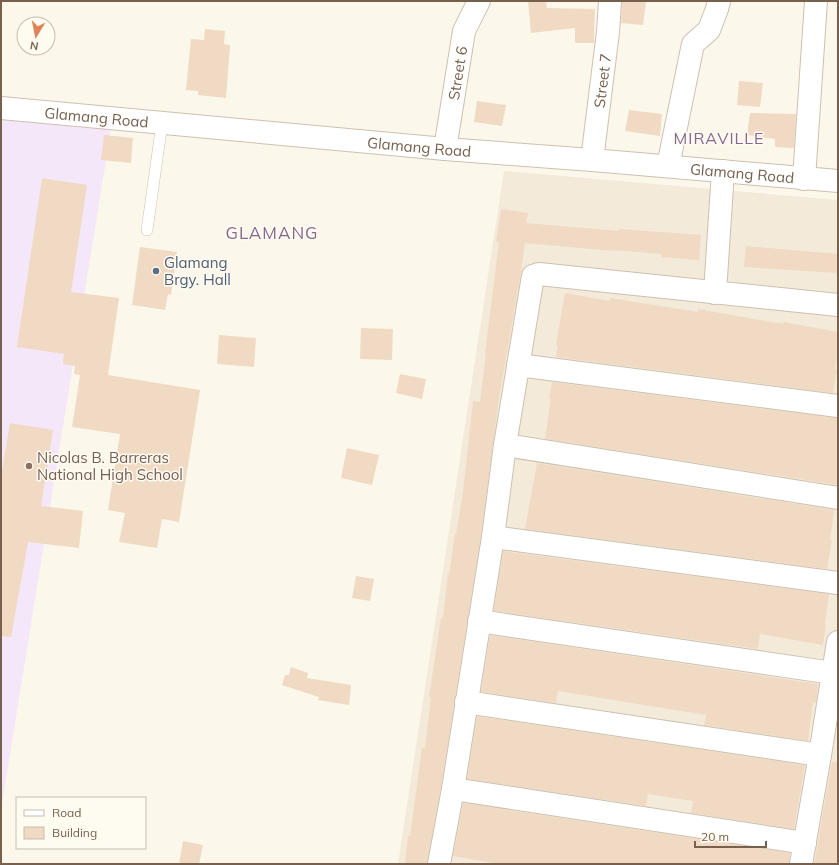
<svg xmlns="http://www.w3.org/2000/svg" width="839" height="865" viewBox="0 0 839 865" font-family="Mulish,sans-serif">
<rect width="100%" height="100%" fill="#fcf7eb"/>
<!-- residential -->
<polygon fill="#f3ead9" points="504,171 838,200 838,864 398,864"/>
<!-- education -->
<polygon fill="#f4e7f9" points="1,111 112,123 1,810"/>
<!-- building -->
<g fill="#f0dac3">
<polygon points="528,1 546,1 547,8 595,9 594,43 575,43 575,28 531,33"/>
<polygon points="622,1 646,1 643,25 621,23"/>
<polygon points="205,29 225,31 224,44 230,45 226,98 198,95 198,91 186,90 191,39 204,40"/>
<polygon points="739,81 763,83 760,107 737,105"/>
<polygon points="477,101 506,105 502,126 474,122"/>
<polygon points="629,110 662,114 660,136 625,131"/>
<polygon points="750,113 796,114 794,148 775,147 775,139 747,135"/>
<polygon points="104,135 133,138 131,163 101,160"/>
<polygon points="42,178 87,185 71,292 119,298 108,375 200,390 179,522 162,519 157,548 119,542 125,513 108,510 120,434 72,427 80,375 74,374 75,366 63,364 64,354 17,347"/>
<polygon points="501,209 528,213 526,223 619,231 619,229 701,235 699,260 661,257 661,254 613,250 613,251 525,243 520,278 499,398 481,535 441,787 427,864 405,864 408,836 410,836 422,748 425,748 431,697 429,697 441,618 443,618 448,574 449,575 455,534 456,534 463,492 473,401 480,402 486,354 485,353 499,242 496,242"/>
<polygon points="746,246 838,254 838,273 744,267"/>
<polygon points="140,247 177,252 171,295 168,294 165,310 132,305"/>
<polygon points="565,293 610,301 610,298 698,312 698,309 783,324 784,322 838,332 838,351 835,369 837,369 833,393 556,357 558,346 556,345"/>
<polygon points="361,328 393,329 392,360 360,359"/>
<polygon points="219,335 256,338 254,367 217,364"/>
<polygon points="400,374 426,379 422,399 396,393"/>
<polygon points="552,382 838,418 838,485 545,439 551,399 549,398"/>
<polygon points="10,423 53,430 41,506 83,511 79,548 28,542 11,637 1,636 1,477"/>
<polygon points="347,448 379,455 372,485 341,478"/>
<polygon points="537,463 834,510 830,540 832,540 827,569 525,529"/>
<polygon points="503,551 829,594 825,624 826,625 823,645 760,634 758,649 494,611"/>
<polygon points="356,576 374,579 370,601 352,598"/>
<polygon points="490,635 818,684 816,703 813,702 808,741 704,725 706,715 558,691 556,703 481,692"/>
<polygon points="291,667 308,673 307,678 351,685 349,705 318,700 319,697 282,685 285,675 289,675"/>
<polygon points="477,716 805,765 794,829 691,813 693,801 648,794 646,806 467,779"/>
<polygon points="832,762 838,762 838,864 814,864"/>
<polygon points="463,803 790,853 789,864 499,864 453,856"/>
<polygon points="183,841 203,845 199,864 179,864"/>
</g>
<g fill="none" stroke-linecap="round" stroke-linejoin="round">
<defs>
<polyline id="service" points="147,230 162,123"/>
<g id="minor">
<path id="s1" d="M445,149l19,-118 15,-30"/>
<path id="s2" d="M592,160l16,-128 2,-31"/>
<polyline points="668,166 693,44 709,30 717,9 719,1"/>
<polyline points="804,179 816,1"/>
<polyline points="715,293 723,171"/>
<polyline points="518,365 838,406"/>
<polyline points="505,445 838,498"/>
<polyline points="493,537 838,583"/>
<polyline points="479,621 833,673"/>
<polyline points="466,702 820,755"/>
<polyline points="453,789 805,843"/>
<polyline points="439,864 453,789 493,537 505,445 533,276 539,274 838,305"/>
<polyline points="801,864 820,755 838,642"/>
</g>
<g id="tertiary">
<path id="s3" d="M1,108l444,41 147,11 246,21"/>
</g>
</defs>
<!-- service casing -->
<use href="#service" stroke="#cec0b0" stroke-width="12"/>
<!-- minor casing -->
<use href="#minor" stroke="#cec0b0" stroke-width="24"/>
<!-- tertiary casing -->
<use href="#tertiary" stroke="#cec0b0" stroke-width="24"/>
<!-- service -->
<use href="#service" stroke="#fff" stroke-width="11"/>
<!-- minor -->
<use href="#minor" stroke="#fff" stroke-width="22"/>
<!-- tertiary -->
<use href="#tertiary" stroke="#fff" stroke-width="22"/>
</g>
<!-- markers -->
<circle fill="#5c6f8a" stroke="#fefbf1" stroke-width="1.5" cx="156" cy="271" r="4"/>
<circle fill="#8d6e63" stroke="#fefbf1" stroke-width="1.5" cx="29" cy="466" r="4"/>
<g text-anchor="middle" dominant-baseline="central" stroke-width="3" stroke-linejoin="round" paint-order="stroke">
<!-- street labels -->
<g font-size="15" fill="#77614e" stroke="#fefbf1">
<text stroke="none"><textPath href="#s1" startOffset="77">Street 6</textPath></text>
<text stroke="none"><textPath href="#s2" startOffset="80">Street 7</textPath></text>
<text stroke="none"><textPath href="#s3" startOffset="96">Glamang Road</textPath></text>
<text stroke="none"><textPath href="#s3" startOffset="420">Glamang Road</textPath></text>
<text stroke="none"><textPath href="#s3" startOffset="744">Glamang Road</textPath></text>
</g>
<!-- service labels -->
<g font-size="15" fill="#4e5e75" stroke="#fefbf1" text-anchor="start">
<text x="164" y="262">Glamang<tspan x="164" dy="17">Brgy. Hall</tspan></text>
</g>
<!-- education labels -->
<g font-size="15" fill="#785e54" stroke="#fefbf1" text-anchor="start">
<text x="37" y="457">Nicolas B. Barreras<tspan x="37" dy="17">National High School</tspan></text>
</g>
<!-- neighbourhood labels -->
<g font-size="16" letter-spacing="1" fill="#886692" stroke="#fefbf1">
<text x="719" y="138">MIRAVILLE</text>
</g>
<!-- quarter labels -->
<g font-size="17" letter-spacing="1" fill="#886692" stroke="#fefbf1">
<text x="272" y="232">GLAMANG</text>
</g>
</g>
<!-- border -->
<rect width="839" height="865" fill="none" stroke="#77614e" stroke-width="4"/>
<!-- legend -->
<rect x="16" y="797" width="130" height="52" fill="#fefbf1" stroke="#c8bdb0"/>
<rect x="24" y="810" width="20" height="6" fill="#ffffff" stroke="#c8bdb0"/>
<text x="52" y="817" font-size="12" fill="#77614e">Road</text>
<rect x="24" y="827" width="20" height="12" fill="#f0dac3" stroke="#c8bdb0"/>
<text x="52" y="837" font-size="12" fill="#77614e">Building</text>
<!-- north arrow -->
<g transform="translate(36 36) rotate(190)"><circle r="19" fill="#fefbf1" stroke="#c8bdb0"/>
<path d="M0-3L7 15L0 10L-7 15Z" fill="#e08356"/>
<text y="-6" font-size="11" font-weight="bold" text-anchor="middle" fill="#77614e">N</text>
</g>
<!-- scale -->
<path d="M695 841v6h71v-6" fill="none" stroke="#77614e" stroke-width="2"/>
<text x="701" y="841" font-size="12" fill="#77614e" stroke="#fefbf1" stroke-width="3" paint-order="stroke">20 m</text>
</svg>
